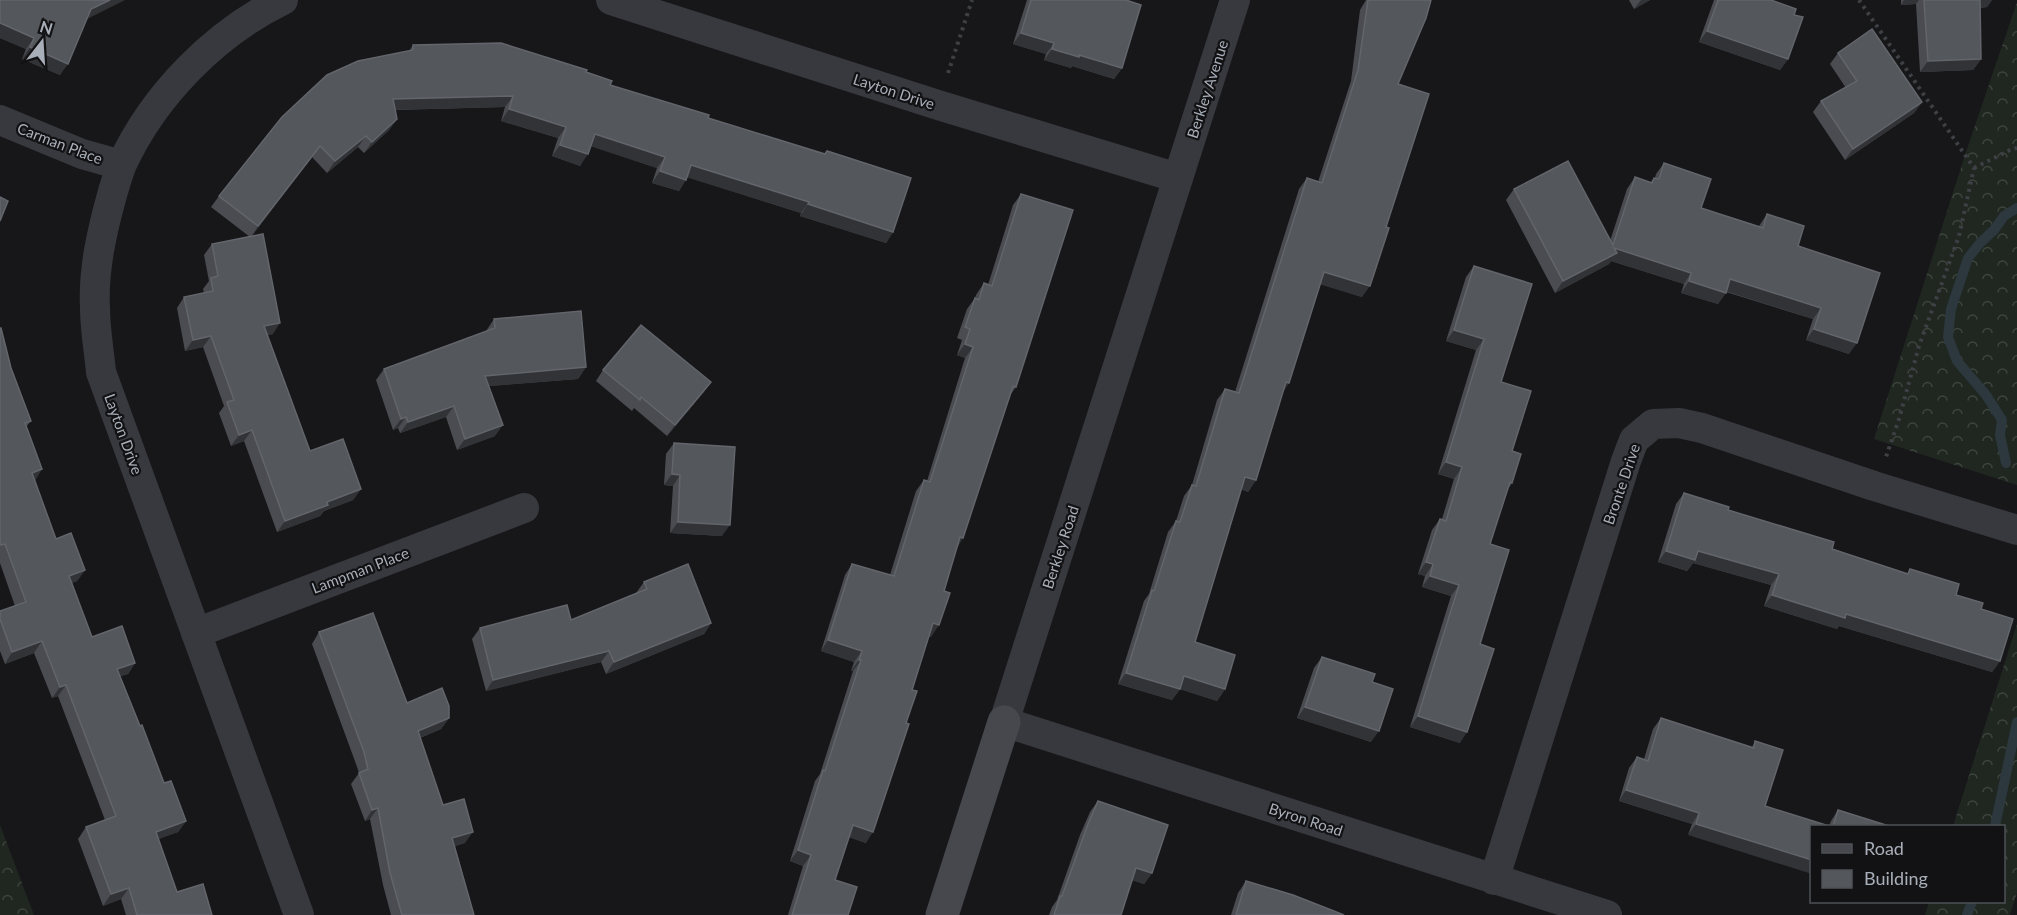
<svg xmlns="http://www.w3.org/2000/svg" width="2017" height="915" viewBox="0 0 2017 915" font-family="Lato,sans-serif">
<defs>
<pattern id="forest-crowns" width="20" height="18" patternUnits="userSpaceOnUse" patternTransform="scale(1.5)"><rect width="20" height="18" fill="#1f2720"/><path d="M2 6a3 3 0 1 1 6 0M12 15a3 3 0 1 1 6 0" fill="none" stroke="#3d443e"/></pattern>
</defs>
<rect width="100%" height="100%" fill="#171719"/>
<!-- forest -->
<g fill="url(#forest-crowns)">
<polygon points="2017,2 2017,485 1874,439 1966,152"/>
<polygon points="2017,624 2017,893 2010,915 1925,915 1929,902 2004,902 2004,826 1953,826"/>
<polygon points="0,825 34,915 0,915"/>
</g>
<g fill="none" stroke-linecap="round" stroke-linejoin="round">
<!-- stream -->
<g stroke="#2d373e" stroke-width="10">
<polyline points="2006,463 2000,435 2002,420 1986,395 1957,361 1948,337 1951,309 1968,258 1980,243 1994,230 2004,216 2017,208"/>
<polyline points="1995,826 2017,722"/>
<polyline points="1967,915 1972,902"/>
</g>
<!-- path -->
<g stroke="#3e4045" stroke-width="4" stroke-dasharray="3 4.5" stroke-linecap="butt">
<polyline points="1859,0 1974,168 1959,236 1919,346 1899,419 1886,457"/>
<polyline points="948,73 972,0"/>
<polyline points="1974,168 2010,150 2017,148"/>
</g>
<!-- street -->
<g stroke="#38393e" stroke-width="30">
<path d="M283,0c-68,33 -129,95 -161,164 -4,10 -7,21 -10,31 -10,36 -19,75 -17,113 0,21 4,42 6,64l198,543"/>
<polyline points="611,0 938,105 1178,178"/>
<polyline points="1235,0 1004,722 1607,915"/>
<polyline points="0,120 82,154 121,165"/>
<polyline points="196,633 524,508"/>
<polyline points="1494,880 1626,461 1634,440 1653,424 1679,423 1702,428 1874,486 2017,530"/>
</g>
<!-- secondary -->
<polyline stroke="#46484e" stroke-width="33" points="942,915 1004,722"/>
</g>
<!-- wall -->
<g fill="#4a4c51">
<polygon points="0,0 87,19 60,75 22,59 26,49 0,38"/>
<polygon points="1027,0 1126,0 1122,68 1114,79 1072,66 1071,68 1044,60 1046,54 1013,44"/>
<polygon points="1366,0 1431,0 1398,84 1362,297 1320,284 1283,392 1256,480 1248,492 1241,489 1195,642 1225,689 1217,701 1180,689 1172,700 1118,684 1144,601 1149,594 1168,532 1176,521 1184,496 1192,485 1217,400 1225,389 1235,392 1299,189 1307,178 1318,182 1351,81 1360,10"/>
<polygon points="1629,0 1650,0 1634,9"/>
<polygon points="1714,0 1771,0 1794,15 1788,59 1780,70 1699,42"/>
<polygon points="1901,0 1992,0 1987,7 1980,8 1981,59 1973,70 1920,72 1916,4 1901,5"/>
<polygon points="413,45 586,72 610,85 708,118 824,154 827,151 893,232 886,243 800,216 801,213 687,177 679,191 652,183 657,168 591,146 580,166 552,156 558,138 501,121 505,107 395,110 397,119 389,130 364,153 358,147 327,173 312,157 251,237 273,334 267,335 310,451 361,489 353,500 324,511 320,516 277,532 244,441 231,446 219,413 224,406 203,347 185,351 177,308 184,297 204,293 203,289 209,281 204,255 212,244 250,237 211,207 219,196 409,51"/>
<polygon points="1838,53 1922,102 1914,113 1845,160 1813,112 1821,101 1846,88 1830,64"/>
<polygon points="1664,163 1701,208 1759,226 1767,214 1798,246 1849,354 1806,340 1813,319 1726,292 1718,304 1681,293 1684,284 1611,261 1609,264 1555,293 1506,200 1514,189 1610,241 1627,189 1635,177 1650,183 1654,178 1655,178 1656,174"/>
<polygon points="1021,194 1016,387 1011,394 957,548 944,591 931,637 929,636 866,843 849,837 835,880 848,915 788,915 803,866 790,861 815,781 820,774 853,671 851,671 854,662 821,651 845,575 852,564 890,575 916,491 924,480 927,481 965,358 957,355 962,340 957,338 967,309 975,298 976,295 984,283 988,285 1013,205"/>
<polygon points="1474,266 1501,382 1512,451 1512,483 1508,489 1490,544 1480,644 1460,743 1410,727 1451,596 1422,587 1425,576 1418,574 1432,530 1440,519 1442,519 1454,479 1438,474 1476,350 1446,341 1466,277"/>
<polygon points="494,319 586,367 578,379 489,386 495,436 457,450 446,417 400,433 398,428 393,430 376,380 384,369 486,331"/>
<polygon points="0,328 11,368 31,421 26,427 35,481 56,539 85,570 77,581 72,583 92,637 135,663 128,674 120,676 164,783 186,821 178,832 158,839 177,892 212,915 126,915 121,899 103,906 78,839 86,827 105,820 58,696 52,698 34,653 5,664 0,651 0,611 15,606 0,563"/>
<polygon points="603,370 711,382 703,393 667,436 634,408 632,411 596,381"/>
<polygon points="674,443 722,536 670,533 673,486 664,485 666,454"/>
<polygon points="1684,493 1832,549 1907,574 1910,569 1981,609 2000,661 1992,672 1839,626 1837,629 1764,606 1771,585 1693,563 1687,571 1658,562 1676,504"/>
<polygon points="644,582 711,623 704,634 606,674 601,662 486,691 472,639 480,628 571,620 636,593"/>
<polygon points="319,632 407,703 449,718 441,729 420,738 443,805 465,843 455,846 474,915 391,915 383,885 370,819 365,821 351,784 359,773 356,764 312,644"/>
<polygon points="1322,657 1372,682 1371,742 1297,718 1314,668"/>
<polygon points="1661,718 1752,747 1755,741 1783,750 1688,835 1692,824 1619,801 1629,768 1637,757 1644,759 1653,729"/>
<polygon points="1098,801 1152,873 1144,884 1132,880 1121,915 1049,915 1052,907 1057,900 1080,835 1090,812"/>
<polygon points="1838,810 1889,826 1829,826 1831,821"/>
<polygon points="1246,881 1344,915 1231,915 1238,893"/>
</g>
<!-- shaded-wall -->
<g fill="#313336">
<polygon points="110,0 125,0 83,21 91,9"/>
<polygon points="1641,0 1650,0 1634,9"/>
<polygon points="1904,0 1919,0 1916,4 1901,5"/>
<polygon points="1978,0 1992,0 1987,7 1972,9"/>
<polygon points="0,23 34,38 26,49 0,38"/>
<polygon points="1707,31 1788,59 1780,70 1699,42"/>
<polygon points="1021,33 1054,43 1046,54 1013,44"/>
<polygon points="30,47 68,64 60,75 22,59"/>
<polygon points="1052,49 1079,55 1122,68 1114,79 1072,66 1071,68 1044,60"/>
<polygon points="1981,59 1973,70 1920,72 1928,61"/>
<polygon points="513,96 505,107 385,110 393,99"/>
<polygon points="1922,102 1914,113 1845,160 1853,149"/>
<polygon points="509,109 566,127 558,138 501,121"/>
<polygon points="397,119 389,130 364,153 372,142"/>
<polygon points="595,134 665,157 657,168 587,145"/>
<polygon points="366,136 358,147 327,173 335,161"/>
<polygon points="560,145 588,154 580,166 552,156"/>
<polygon points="320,146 312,157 251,237 258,226"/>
<polygon points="691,165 809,202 801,213 683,176"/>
<polygon points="660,171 686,180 679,191 652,183"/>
<polygon points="808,204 893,232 886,243 800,216"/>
<polygon points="1614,248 1691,273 1684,284 1611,261 1609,264 1555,293 1563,281"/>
<polygon points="1324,272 1370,286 1362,297 1316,283"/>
<polygon points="1730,279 1821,308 1813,319 1722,290"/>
<polygon points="1689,281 1726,293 1718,304 1681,293"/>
<polygon points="280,323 273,334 256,337 264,326"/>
<polygon points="1814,329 1857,343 1849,354 1806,340"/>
<polygon points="1454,330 1484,339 1476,350 1446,341"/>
<polygon points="211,336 203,347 185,351 193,340"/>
<polygon points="965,344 973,347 965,358 957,355"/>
<polygon points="586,367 578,379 478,387 485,376"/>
<polygon points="711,382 703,393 667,436 675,425"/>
<polygon points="1286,382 1289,383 1282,394"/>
<polygon points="454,406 446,417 400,433 408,422"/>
<polygon points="406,417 398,428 393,430 401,419"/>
<polygon points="503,425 495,436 457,450 465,439"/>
<polygon points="252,430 244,441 231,446 239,435"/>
<polygon points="1446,462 1462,467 1454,479 1438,474"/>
<polygon points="42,469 35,481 32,473"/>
<polygon points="672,474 680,475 673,486 664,485"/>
<polygon points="1245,477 1256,480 1248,492 1237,488"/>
<polygon points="361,489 353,500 324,511 320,516 277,532 285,521 327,502"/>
<polygon points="678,522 730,525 722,536 670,533"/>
<polygon points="960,537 963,538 956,550"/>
<polygon points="1666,551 1698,551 1779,574 1771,585 1693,563 1687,571 1658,562"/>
<polygon points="1426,562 1433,564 1425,576 1418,574"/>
<polygon points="85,570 77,581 61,587 69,576"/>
<polygon points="1430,576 1459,585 1451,596 1422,587"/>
<polygon points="1772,595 1846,614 2000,661 1992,672 1839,626 1837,629 1764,606"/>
<polygon points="711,623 704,634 606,674 614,662"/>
<polygon points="933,623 939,625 931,637 925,635"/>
<polygon points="828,640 862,651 854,662 821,651"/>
<polygon points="42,641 34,653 5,664 12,652"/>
<polygon points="609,651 601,662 486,691 493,680"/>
<polygon points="859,660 861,660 853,671 851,671"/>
<polygon points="135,663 128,674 110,680 117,669"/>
<polygon points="1126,673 1180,689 1172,700 1118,684"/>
<polygon points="1184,676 1225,689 1217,701 1176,688"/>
<polygon points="66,685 58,696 52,698 60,687"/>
<polygon points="1305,707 1379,731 1371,742 1297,718"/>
<polygon points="1418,716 1467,732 1460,743 1410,727"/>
<polygon points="449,718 441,729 410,742 418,731"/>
<polygon points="1626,790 1699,813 1692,824 1619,801"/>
<polygon points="378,808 370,819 365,821 372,810"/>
<polygon points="186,821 178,832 148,843 156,832"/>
<polygon points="1696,824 1812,860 1812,874 1688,835"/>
<polygon points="853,825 873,832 866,843 845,836"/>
<polygon points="473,832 465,843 444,849 452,838"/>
<polygon points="798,850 811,855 803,866 790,861"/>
<polygon points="1136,868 1152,873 1144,884 1129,879"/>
<polygon points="129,888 121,899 103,906 111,894"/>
</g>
<!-- building -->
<g fill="#54575c" stroke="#62656b" stroke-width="1.5">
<polygon points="0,0 110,0 91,9 68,64 30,47 34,38 0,23"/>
<polygon points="1031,0 1126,0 1141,5 1122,68 1079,55 1079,57 1052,49 1054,43 1021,33"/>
<polygon points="1368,0 1431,0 1426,18 1398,84 1429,94 1386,227 1389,228 1370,286 1324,272 1289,383 1286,382 1256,480 1245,477 1195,642 1235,655 1225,689 1184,676 1180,689 1126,673 1152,590 1154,591 1176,521 1180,522 1192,485 1196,486 1225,389 1239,393 1307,178 1322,183 1358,70"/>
<polygon points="1718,0 1771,0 1796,9 1794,15 1803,17 1788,59 1707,31"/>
<polygon points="1924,0 1980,0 1981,59 1928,61"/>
<polygon points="1872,29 1922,102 1853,149 1821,101 1857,81 1838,53"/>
<polygon points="501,43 587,70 586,72 612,81 610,85 709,115 708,118 825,154 827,151 911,178 893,232 808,204 809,202 691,165 686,180 660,171 665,157 595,134 588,154 560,145 566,127 509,109 513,96 393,99 397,119 372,142 366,136 335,161 320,146 258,226 219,196 282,117 327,75 358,61 413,50 413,45"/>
<polygon points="1568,161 1613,245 1635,177 1652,183 1654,178 1659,179 1664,163 1711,179 1701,208 1763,228 1767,214 1804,226 1798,246 1880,273 1857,343 1814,329 1821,308 1730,279 1726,293 1689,281 1691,273 1614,248 1617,253 1563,281 1514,189"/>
<polygon points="1021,194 1073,210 1016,387 1013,386 963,538 960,537 944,591 950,593 939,625 933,623 912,690 917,691 906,723 909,724 873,832 853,825 835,880 857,887 848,915 792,915 811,855 798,850 823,770 825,771 861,660 859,660 862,651 828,640 852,564 894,576 924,480 930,482 973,347 965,344 970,329 965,327 975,298 979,300 984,283 992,286"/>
<polygon points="0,197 8,201 0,221"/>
<polygon points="263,234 280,323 264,326 310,451 343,439 361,489 327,502 328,505 285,521 252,430 239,435 227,402 234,400 211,336 193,340 184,297 213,291 211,278 218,276 212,244"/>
<polygon points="1474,266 1532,284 1501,382 1531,391 1512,451 1521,454 1512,483 1510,482 1490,544 1509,550 1480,644 1494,649 1467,732 1418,716 1459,585 1430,576 1433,564 1426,562 1440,519 1446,521 1462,467 1446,462 1484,339 1454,330"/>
<polygon points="581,311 586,367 485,376 503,425 465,439 454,406 408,422 406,417 401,419 384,369 495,328 494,319"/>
<polygon points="641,325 711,382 675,425 641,397 640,400 603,370"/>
<polygon points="0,328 1,328 11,368 31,421 25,423 42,469 32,473 56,539 71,533 85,570 69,576 92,637 122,626 135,663 117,669 140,726 142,725 164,783 171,781 186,821 156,832 177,892 203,884 212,915 137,915 129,888 111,894 86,827 116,816 66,685 60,687 42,641 12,652 0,619 0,611 26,602 5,544 0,545"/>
<polygon points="674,443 735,447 730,525 678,522 680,475 672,474"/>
<polygon points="1684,493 1729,507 1728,510 1834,542 1832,549 1908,574 1910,569 1959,584 1956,595 1983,603 1981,609 2013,619 2000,661 1846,614 1845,618 1772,595 1779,574 1698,551 1695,560 1666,551"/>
<polygon points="688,564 711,623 614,662 609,651 493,680 480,628 567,605 571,620 647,589 644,582"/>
<polygon points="373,613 407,703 442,688 449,706 449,718 418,731 443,805 464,799 473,832 452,838 474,915 402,915 390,873 378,808 372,810 359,773 368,769 364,752 319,632"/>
<polygon points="1322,657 1375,674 1372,682 1393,689 1379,731 1305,707"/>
<polygon points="1661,718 1754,748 1755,741 1783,750 1765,806 1829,826 1812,826 1812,860 1696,824 1699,813 1626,790 1637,757 1648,761"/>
<polygon points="1098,801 1168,825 1152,873 1136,868 1121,915 1054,915 1060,896 1062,896 1088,824"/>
<polygon points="1838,810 1889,826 1833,826"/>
<polygon points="1246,881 1293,895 1344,915 1236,915"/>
</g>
<g text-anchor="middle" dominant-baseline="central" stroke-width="4.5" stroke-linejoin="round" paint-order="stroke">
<!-- street labels -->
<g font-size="15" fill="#a9afb9" stroke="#121214">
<text transform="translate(1207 89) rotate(-72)">Berkley Avenue</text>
<text transform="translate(894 91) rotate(18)">Layton Drive</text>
<text transform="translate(60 143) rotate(21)">Carman Place</text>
<text transform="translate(124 434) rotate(70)">Layton Drive</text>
<text transform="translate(1621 484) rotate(-71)">Bronte Drive</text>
<text transform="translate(1060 547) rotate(-72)">Berkley Road</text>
<text transform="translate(360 570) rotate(-21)">Lampman Place</text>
<text transform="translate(1306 819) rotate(18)">Byron Road</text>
</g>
</g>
<!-- legend -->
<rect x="1810" y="825" width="195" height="78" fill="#121214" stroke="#4e5156" stroke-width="1.5"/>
<rect x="1822" y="844" width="30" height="9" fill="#46484e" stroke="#4e5156" stroke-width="1.5"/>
<text x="1864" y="855" font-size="18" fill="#a9afb9">Road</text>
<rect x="1822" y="870" width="30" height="18" fill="#54575c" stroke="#4e5156" stroke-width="1.5"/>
<text x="1864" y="885" font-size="18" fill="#a9afb9">Building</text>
<!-- north arrow -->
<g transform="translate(42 42) rotate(17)" stroke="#121214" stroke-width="4.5" paint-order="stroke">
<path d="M0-4.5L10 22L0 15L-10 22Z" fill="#a9afb9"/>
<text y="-9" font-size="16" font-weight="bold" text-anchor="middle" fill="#a9afb9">N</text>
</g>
</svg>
